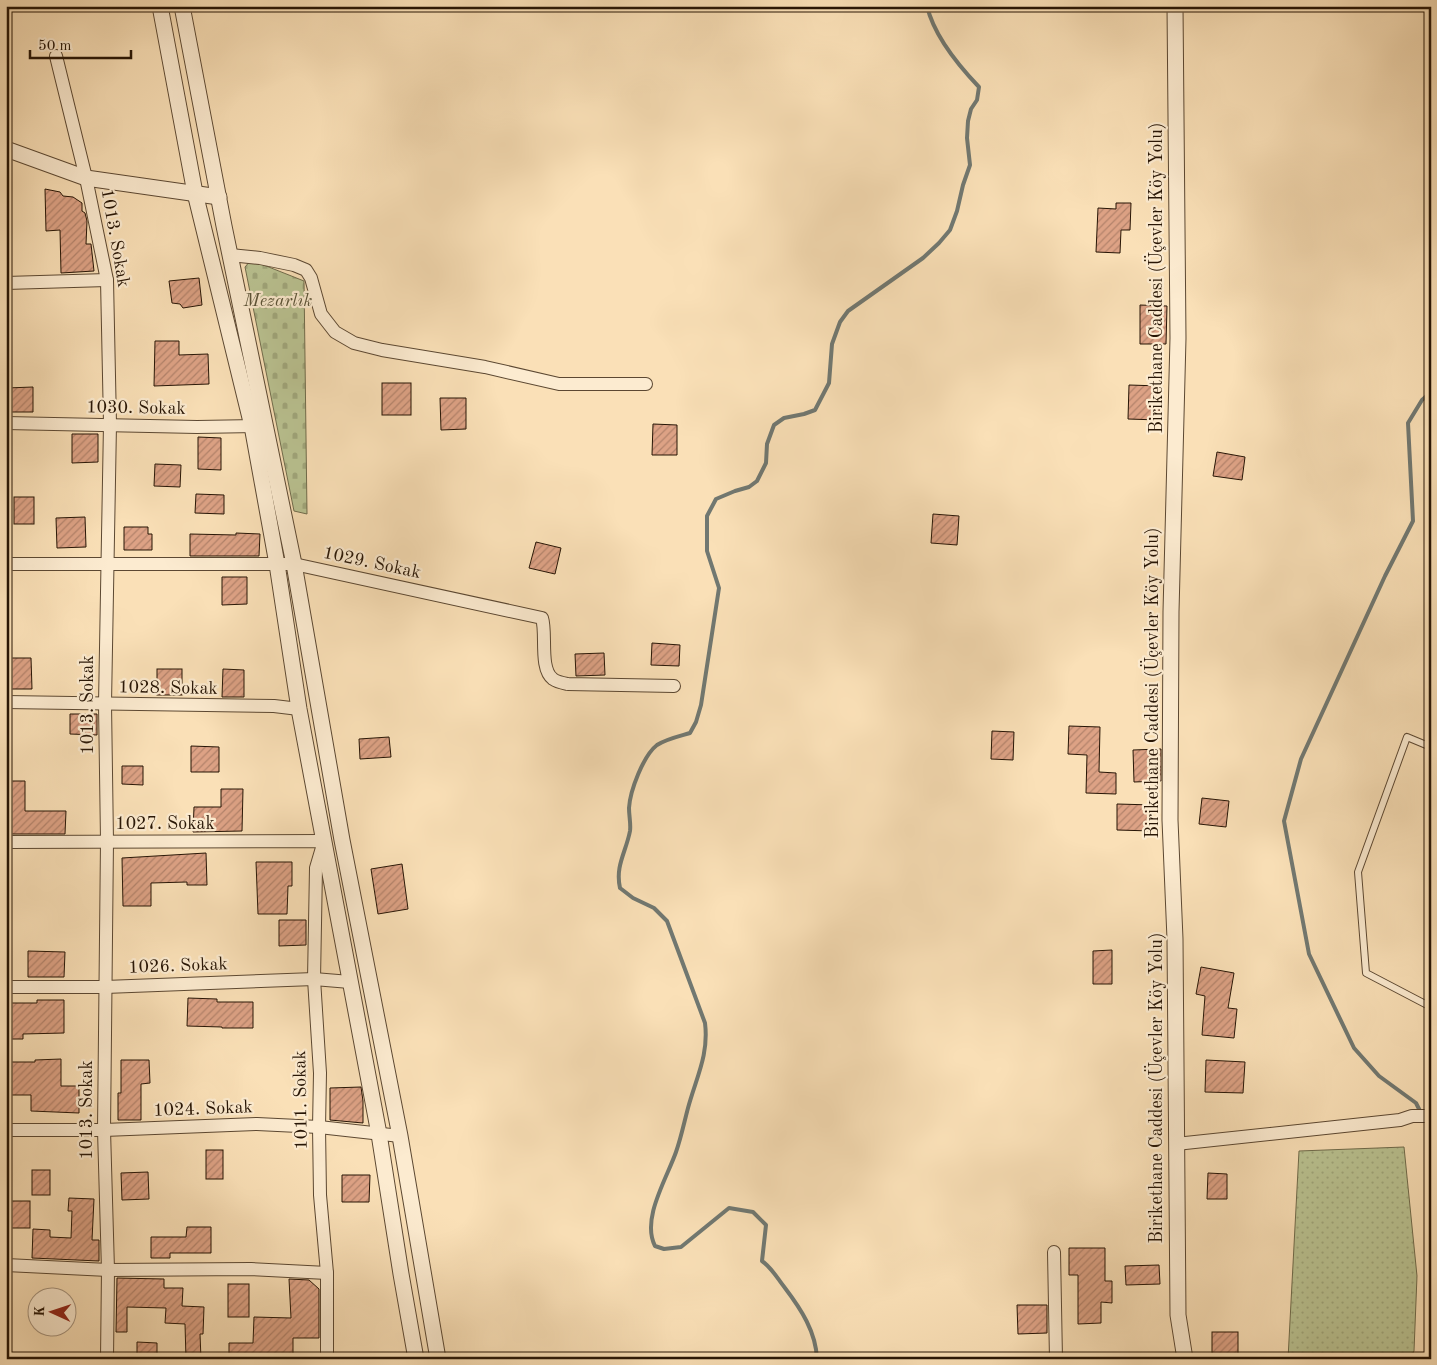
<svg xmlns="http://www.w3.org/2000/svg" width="1437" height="1365" viewBox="0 0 1437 1365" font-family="'Old Standard TT',serif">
<defs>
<pattern id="grass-dots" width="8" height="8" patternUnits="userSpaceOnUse" patternTransform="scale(1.25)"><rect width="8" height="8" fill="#bac392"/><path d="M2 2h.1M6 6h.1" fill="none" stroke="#a0a77c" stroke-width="1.8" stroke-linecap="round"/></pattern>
<pattern id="cemetery-stones" width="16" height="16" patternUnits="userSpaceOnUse" patternTransform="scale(1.25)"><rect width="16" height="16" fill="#bac392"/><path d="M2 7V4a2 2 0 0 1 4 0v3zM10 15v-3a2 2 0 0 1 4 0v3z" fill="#a0a77c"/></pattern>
<pattern id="building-hatch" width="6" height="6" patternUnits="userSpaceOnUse" patternTransform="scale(1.25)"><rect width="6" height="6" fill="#dda285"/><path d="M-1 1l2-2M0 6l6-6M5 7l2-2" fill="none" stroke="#b3836b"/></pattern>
</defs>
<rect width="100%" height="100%" fill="#fae0b7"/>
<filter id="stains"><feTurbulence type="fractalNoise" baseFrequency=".004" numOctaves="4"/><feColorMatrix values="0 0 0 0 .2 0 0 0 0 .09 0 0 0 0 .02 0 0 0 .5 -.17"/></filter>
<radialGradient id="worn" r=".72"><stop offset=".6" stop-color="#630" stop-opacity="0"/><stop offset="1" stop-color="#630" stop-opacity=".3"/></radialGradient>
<!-- grass -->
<polygon fill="url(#grass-dots)" stroke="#706c4c" points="1404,1147 1417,1276 1414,1351 1410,1359 1288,1359 1299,1151"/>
<!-- cemetery -->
<polygon fill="url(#cemetery-stones)" stroke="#706c4c" points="251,260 304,281 307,514 294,511 245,267"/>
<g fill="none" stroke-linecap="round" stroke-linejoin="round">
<!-- stream -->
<g stroke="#717871" stroke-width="4">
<polyline points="1421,1113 1416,1103 1379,1076 1354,1048 1309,954 1284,821 1301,759 1385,576 1413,521 1408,423 1422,400 1431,392"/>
<polyline points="1425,1119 1431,1130"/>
<path d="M817,1359c-1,-27 -16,-50 -32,-71 -8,-10 -13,-20 -23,-27l4,-36 -13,-13 -24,-4 -48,39 -17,2 -9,-3c-14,-27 12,-68 21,-94 5,-14 8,-29 12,-44 8,-30 21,-53 17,-85l-38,-102 -13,-13 -21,-10 -13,-10c-5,-22 6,-36 10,-57 1,-7 -1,-15 -1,-23 1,-17 14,-52 28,-63 9,-6 23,-9 33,-12l6,-11 5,-17 18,-117 -12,-37v-35l9,-17 19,-8 14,-4 8,-6 9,-18 1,-19 7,-19 10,-7 20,-4 11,-4 14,-27 3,-39 8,-22 8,-11 75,-53 16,-15 11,-13 7,-19 6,-26 7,-20 -3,-27 1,-17 3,-12 6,-9 2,-13c-21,-22 -45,-51 -52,-81"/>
</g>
</g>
<!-- building -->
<g fill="url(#building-hatch)" stroke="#271505">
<polygon points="45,189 60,192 63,196 73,197 82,203 82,211 85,213 87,221 86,244 91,244 94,271 61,273 60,230 46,231"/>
<polygon points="1116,203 1131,203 1130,230 1121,230 1120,253 1096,252 1098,208 1116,209"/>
<polygon points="199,278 202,305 183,308 180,304 172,303 169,281"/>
<polygon points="1140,305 1167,306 1166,344 1140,344"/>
<polygon points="155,341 179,341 179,355 208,354 209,384 154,386"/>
<rect x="382" y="383" width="29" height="32"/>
<polygon points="1129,385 1160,386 1159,420 1128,419"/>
<polygon points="33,387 33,412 7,412 6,388"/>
<polygon points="440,398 466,398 466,429 441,430"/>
<polygon points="653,424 677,425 677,455 652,455"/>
<polygon points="72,434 98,434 98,462 72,463"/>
<polygon points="198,437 221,438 221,470 198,469"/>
<polygon points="1217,452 1245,457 1242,480 1213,476"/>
<polygon points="155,464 181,465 180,487 154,486"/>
<polygon points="196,494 224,495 224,514 195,513"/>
<rect x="14" y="497" width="20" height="27"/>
<polygon points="933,514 959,516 957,545 931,543"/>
<polygon points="85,517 86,547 57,548 56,518"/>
<polygon points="124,527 148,527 148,534 152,534 152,550 124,550"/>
<polygon points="236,533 260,534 259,556 190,556 190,534 236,535"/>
<polygon points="536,542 561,548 555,574 529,568"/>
<polygon points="222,577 247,577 247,604 222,605"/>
<polygon points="652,643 680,645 679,666 651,665"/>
<polygon points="604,653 605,675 576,676 575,654"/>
<polygon points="10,658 31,658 32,689 11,689"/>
<rect x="157" y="669" width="25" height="26"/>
<polygon points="223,669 244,670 244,697 222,697"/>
<polygon points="70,714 97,714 97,735 70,734"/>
<polygon points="1069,726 1100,727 1099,772 1116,773 1116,794 1086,793 1087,755 1068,754"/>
<polygon points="992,731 1014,732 1013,760 991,759"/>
<polygon points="389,737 391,757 360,759 359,739"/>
<polygon points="191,746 219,747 219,772 191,772"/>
<polygon points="1161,749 1161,781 1134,782 1133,750"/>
<polygon points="122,766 143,766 143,785 122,784"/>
<polygon points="6,781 25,781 25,811 66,811 65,834 6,834"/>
<polygon points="221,789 243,789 242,831 193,832 194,807 221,807"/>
<polygon points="1202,798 1229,801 1226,827 1199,824"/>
<polygon points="1117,804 1153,805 1152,831 1117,830"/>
<polygon points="206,853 207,885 187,885 187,882 151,883 151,906 123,906 122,858"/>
<polygon points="256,862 292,862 292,886 288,886 287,914 258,914"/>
<polygon points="402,864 408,909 378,914 371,869"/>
<polygon points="279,920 306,920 306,945 279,946"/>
<polygon points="1112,950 1112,984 1093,984 1093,951"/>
<polygon points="28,951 65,952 64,977 28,977"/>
<polygon points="1201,967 1234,973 1228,1008 1237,1009 1234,1038 1202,1035 1205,996 1196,994"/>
<polygon points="188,998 217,999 217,1002 253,1002 253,1028 222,1028 222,1027 187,1026"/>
<polygon points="37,1000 64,1000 64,1033 23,1034 23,1039 6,1039 6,1003 37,1003"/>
<polygon points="61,1059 61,1086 79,1086 79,1113 31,1111 31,1095 6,1095 6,1062 35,1062 35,1060"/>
<polygon points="121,1060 149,1060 150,1083 141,1084 141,1120 118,1120 118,1093 121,1093"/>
<polygon points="1206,1060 1245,1062 1243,1093 1205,1092"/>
<polygon points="361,1087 363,1101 363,1123 330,1120 330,1088"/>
<rect x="206" y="1150" width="17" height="29"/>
<rect x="32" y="1170" width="18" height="25"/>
<polygon points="148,1172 149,1199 122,1200 121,1173"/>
<polygon points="1208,1173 1227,1174 1227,1199 1207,1199"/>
<polygon points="342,1175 370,1175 369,1202 342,1202"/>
<polygon points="69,1198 94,1199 92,1240 99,1240 99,1261 32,1258 33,1229 50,1230 50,1237 71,1238 72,1211 68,1211"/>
<rect x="6" y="1201" width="24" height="27"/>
<polygon points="187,1227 211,1227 211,1253 170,1253 170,1258 151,1258 151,1237 186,1237"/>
<polygon points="1069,1248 1105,1248 1105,1281 1112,1281 1112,1303 1101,1302 1101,1323 1078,1324 1078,1275 1069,1275"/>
<polygon points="1159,1265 1160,1284 1126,1285 1125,1266"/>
<polygon points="117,1278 164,1279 164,1288 183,1288 182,1306 204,1307 203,1334 200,1334 201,1359 186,1359 185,1324 165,1323 166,1308 127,1307 127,1332 116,1332"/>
<polygon points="289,1279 309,1280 319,1289 319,1338 293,1338 293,1359 229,1359 229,1343 253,1343 254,1317 291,1318"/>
<rect x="228" y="1284" width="21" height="33"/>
<polygon points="1017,1305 1047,1305 1047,1333 1018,1334"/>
<rect x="1212" y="1332" width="26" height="26"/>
<polygon points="137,1342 157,1343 157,1359 137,1359"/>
</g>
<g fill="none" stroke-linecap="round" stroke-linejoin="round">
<defs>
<polyline id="service" points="1431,747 1407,737 1358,872 1366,973 1431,1007"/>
<g id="minor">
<polyline points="56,56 86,178 107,280 110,424 105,704 107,841 104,1130 108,1270 107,1359"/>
<polyline points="230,255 260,258 294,265 306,270 311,278 321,314 335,332 354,343 382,350 485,367 559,384 646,384"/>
<polyline points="6,283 107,280"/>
<polyline points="6,423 197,427 261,426"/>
<path d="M6,564h288l248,54c5,15 -3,51 11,61 4,3 10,4 15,5l106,2"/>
<polyline points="6,702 274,706 299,709"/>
<polyline points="6,842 324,841 316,868 314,979 320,1073 319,1127 320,1195 327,1273 327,1359"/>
<polyline points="6,987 105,987 314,979 350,982"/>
<polyline points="6,1130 104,1130 257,1124 319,1127 400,1136"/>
<polyline points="1176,1144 1400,1120 1412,1116 1431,1116"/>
<polyline points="1054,1252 1056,1359"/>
<polyline points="6,1265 108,1270 251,1269 327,1273"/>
</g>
<g id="tertiary">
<polyline points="160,6 195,193 252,426 277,564 299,709 379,1134 401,1274 416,1359"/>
<polyline points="182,6 224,226 294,564 342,840 400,1136 438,1359"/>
<polyline points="1175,6 1178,338 1171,612 1170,820 1175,939 1178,1315 1185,1359"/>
<polyline points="6,149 86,178 219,197"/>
</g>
</defs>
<!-- service casing -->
<use href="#service" stroke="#5c4832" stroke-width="8"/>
<!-- minor casing -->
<use href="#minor" stroke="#5c4832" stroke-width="14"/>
<!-- tertiary casing -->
<use href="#tertiary" stroke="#5c4832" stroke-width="17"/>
<!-- service -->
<use href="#service" stroke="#fcebd0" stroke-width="6"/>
<!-- minor -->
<use href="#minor" stroke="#fcebd0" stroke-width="12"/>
<!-- tertiary -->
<use href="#tertiary" stroke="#fcebd0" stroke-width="15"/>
</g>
<g text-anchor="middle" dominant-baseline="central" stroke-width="4.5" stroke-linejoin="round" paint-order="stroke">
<!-- street labels -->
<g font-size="18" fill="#271505" stroke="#fcebd0">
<text transform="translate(115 238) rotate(80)">1013. Sokak</text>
<text transform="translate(1157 278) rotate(-90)">Birikethane Caddesi (Üçevler Köy Yolu)</text>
<text transform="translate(136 408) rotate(1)">1030. Sokak</text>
<text transform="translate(372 563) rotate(12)">1029. Sokak</text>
<text transform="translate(1153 683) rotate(-90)">Birikethane Caddesi (Üçevler Köy Yolu)</text>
<text transform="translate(168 688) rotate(1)">1028. Sokak</text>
<text transform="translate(88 705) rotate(-90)">1013. Sokak</text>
<text x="165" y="824">1027. Sokak</text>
<text transform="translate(178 966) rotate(-2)">1026. Sokak</text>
<text transform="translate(1157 1088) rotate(-90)">Birikethane Caddesi (Üçevler Köy Yolu)</text>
<text transform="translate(301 1100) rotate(-91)">1011. Sokak</text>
<text transform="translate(203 1109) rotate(-2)">1024. Sokak</text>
<text transform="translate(87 1110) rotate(-90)">1013. Sokak</text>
</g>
<!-- park labels -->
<g font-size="18" font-style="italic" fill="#5a5236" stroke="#fcebd0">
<text x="278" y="301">Mezarlık</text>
</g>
</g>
<!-- margin -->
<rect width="1437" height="1365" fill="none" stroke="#fae0b7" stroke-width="25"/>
<rect x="8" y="8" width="1422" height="1350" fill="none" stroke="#271505" stroke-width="2.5"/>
<rect x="12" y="12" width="1412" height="1340" fill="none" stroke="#271505"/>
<!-- north arrow -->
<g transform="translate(52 1312) rotate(273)"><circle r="24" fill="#fcebd0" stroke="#a7957f"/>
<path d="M0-4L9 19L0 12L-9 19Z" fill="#8f2418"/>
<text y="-8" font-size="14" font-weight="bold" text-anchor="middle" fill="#271505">K</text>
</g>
<!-- scale -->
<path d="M30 50v8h101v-8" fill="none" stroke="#271505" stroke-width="2.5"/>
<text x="38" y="50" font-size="15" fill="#271505" stroke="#fcebd0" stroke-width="4" paint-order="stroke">50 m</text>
<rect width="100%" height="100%" filter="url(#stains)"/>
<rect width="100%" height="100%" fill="url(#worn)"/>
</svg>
